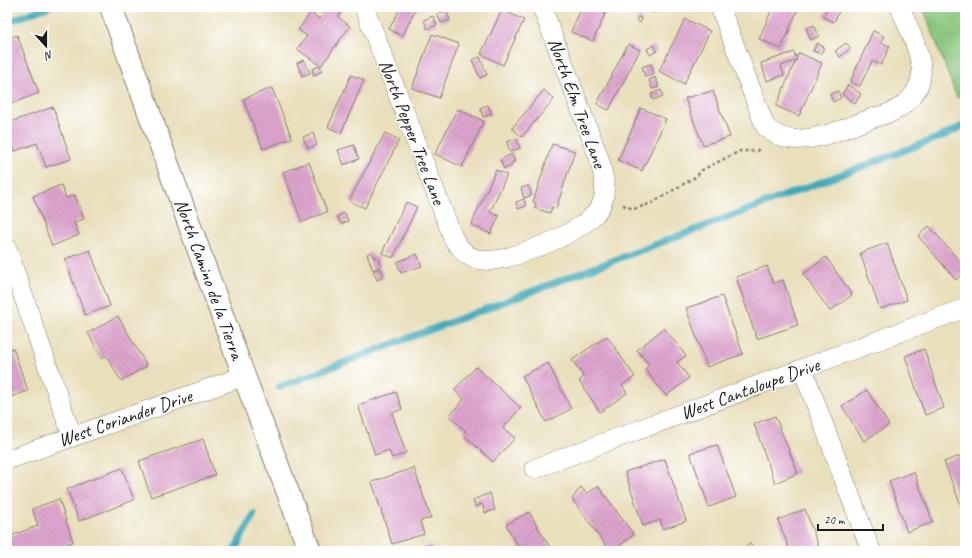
<svg xmlns="http://www.w3.org/2000/svg" width="972" height="558" viewBox="0 0 972 558" font-family="Caveat,sans-serif">
<defs>
<pattern id="building-hatch" width="6" height="6" patternUnits="userSpaceOnUse"><rect width="6" height="6" fill="#dda4ce"/><path d="M-1 1l2-2M0 6l6-6M5 7l2-2" fill="none" stroke="#bd8db0"/></pattern>
</defs>
<rect width="100%" height="100%" fill="#fff"/>
<filter id="ink" filterUnits="userSpaceOnUse"><feTurbulence type="fractalNoise" baseFrequency=".025" numOctaves="2"/><feDisplacementMap in="SourceGraphic" scale="8" xChannelSelector="R" yChannelSelector="G"/><feConvolveMatrix kernelMatrix="1 2 1 2 8 2 1 2 1" color-interpolation-filters="sRGB"/></filter>
<filter id="wash" filterUnits="userSpaceOnUse"><feTurbulence type="fractalNoise" baseFrequency=".012" numOctaves="4" result="noise"/><feDisplacementMap in="SourceGraphic" scale="16" xChannelSelector="R" yChannelSelector="G"/><feGaussianBlur stdDeviation="0.9" result="paint"/><feColorMatrix in="noise" values="0 0 0 0 0 0 0 0 0 0 0 0 0 0 0 0 0 1.4 0 .05"/><feComposite in="paint" operator="in"/></filter>
<g filter="url(#wash)">
<rect width="100%" height="100%" fill="#e9dfbb"/>
<!-- park -->
<polygon fill="#86c57c" stroke="#51704c" points="923,7 965,7 965,92 957,98"/>
<g fill="none" stroke-linecap="round" stroke-linejoin="round">
<!-- stream -->
<g stroke="#3daabb" stroke-width="7">
<polyline points="7,22 48,7"/>
<polyline points="279,387 940,137 965,125"/>
<polyline points="234,551 254,514"/>
</g>
</g>
<g id="blocks">
<!-- building -->
<g fill="url(#building-hatch)">
<polygon points="328,7 331,7 341,13 338,17 350,26 321,66 297,49 307,36 298,30 311,12 319,19"/>
<polygon points="401,7 417,7 402,36 389,29"/>
<polygon points="582,7 608,7 593,41 571,32"/>
<polygon points="641,7 658,7 655,13"/>
<polygon points="773,7 799,7 781,49 759,39"/>
<polygon points="828,7 841,7 834,22 823,17"/>
<polygon points="502,10 524,20 503,65 481,54"/>
<polygon points="446,11 450,20 441,23 437,14"/>
<polygon points="433,16 437,25 427,29 424,20"/>
<polygon points="638,17 642,19 640,23 636,20"/>
<polygon points="685,19 710,31 684,84 659,71"/>
<polygon points="814,25 819,36 811,40 806,28"/>
<polygon points="873,31 884,36 881,43 890,46 881,65 872,61 860,86 850,82"/>
<polygon points="432,34 459,44 439,98 412,88"/>
<polygon points="17,35 39,93 8,105 7,39"/>
<polygon points="817,43 824,47 821,54 813,51"/>
<polygon points="846,43 851,48 840,57 835,51"/>
<polygon points="628,44 640,50 609,110 597,104"/>
<polygon points="654,45 657,51 650,55 647,49"/>
<polygon points="794,52 797,60 781,66 784,75 767,81 761,63"/>
<polygon points="799,53 822,63 799,116 776,106"/>
<polygon points="480,57 487,75 480,78 472,60"/>
<polygon points="304,60 310,73 302,76 297,63"/>
<polygon points="651,64 654,74 645,77 642,67"/>
<polygon points="320,66 322,71 314,75 312,69"/>
<polygon points="351,75 364,80 341,133 328,127"/>
<polygon points="655,77 659,87 652,89 649,80"/>
<polygon points="848,85 861,94 855,104 842,94"/>
<polygon points="272,88 292,138 263,149 243,99"/>
<polygon points="544,90 554,99 522,137 512,128"/>
<polygon points="661,90 663,96 653,100 651,94"/>
<polygon points="713,91 730,137 703,145 685,98"/>
<polygon points="838,91 841,98 833,102 830,94"/>
<polygon points="488,105 492,114 483,117 480,108"/>
<polygon points="53,107 71,159 46,167 37,143 15,151 7,129 7,123"/>
<polygon points="641,108 666,119 642,171 618,160"/>
<polygon points="457,109 484,121 462,167 435,154"/>
<polygon points="313,133 317,145 308,148 303,137"/>
<polygon points="385,133 399,140 365,208 349,201"/>
<polygon points="516,138 520,148 510,152 507,142"/>
<polygon points="552,144 575,151 556,209 552,207 550,213 534,208 536,203 533,202"/>
<polygon points="354,145 359,159 344,165 338,150"/>
<polygon points="512,154 515,162 511,163 512,166 504,169 500,160"/>
<polygon points="309,162 327,212 302,222 283,172"/>
<polygon points="496,170 507,175 490,212 499,216 491,234 471,225"/>
<polygon points="61,185 66,198 75,195 84,219 74,222 79,235 52,246 33,196"/>
<polygon points="528,186 532,195 524,198 521,188"/>
<polygon points="524,199 526,206 518,209 516,202"/>
<polygon points="406,202 417,207 393,258 382,253"/>
<polygon points="345,213 348,221 341,224 337,216"/>
<polygon points="929,226 965,267 965,272 956,280 918,236"/>
<polygon points="887,243 907,300 880,309 860,253"/>
<polygon points="90,250 110,306 85,315 65,259"/>
<polygon points="371,252 374,258 377,256 381,266 373,270 367,254"/>
<polygon points="417,254 422,266 401,273 397,262"/>
<polygon points="826,257 852,295 830,311 803,274"/>
<polygon points="767,266 773,283 783,280 798,325 757,339 736,277"/>
<polygon points="381,268 384,277 377,280 373,271"/>
<polygon points="722,296 743,354 707,367 686,308"/>
<polygon points="118,316 147,366 121,381 106,355 102,358 88,333"/>
<polygon points="664,328 686,356 677,362 689,378 666,396 645,369 649,365 637,350"/>
<polygon points="607,336 635,377 622,385 627,393 600,412 579,381 584,377 572,360"/>
<polygon points="7,347 8,350 13,348 28,391 7,398"/>
<polygon points="924,349 944,408 925,415 905,356"/>
<polygon points="548,363 571,409 546,422 522,376"/>
<polygon points="476,367 521,408 503,428 515,438 493,462 463,434 466,431 449,416 464,399 454,390"/>
<polygon points="867,390 889,425 864,441 842,406"/>
<polygon points="396,392 402,409 392,413 406,453 392,458 389,450 375,455 358,405"/>
<polygon points="775,416 798,473 775,483 754,424"/>
<polygon points="203,439 215,475 151,497 139,461"/>
<polygon points="717,445 736,497 709,507 690,453"/>
<polygon points="965,454 965,507 962,508 944,462"/>
<polygon points="665,459 686,521 663,529 660,520 643,526 625,472"/>
<polygon points="122,468 134,500 79,521 67,489"/>
<polygon points="414,468 431,518 420,521 424,534 392,544 372,482"/>
<polygon points="914,472 933,522 907,532 889,481"/>
<polygon points="598,486 634,535 612,551 610,551 572,499 581,487 587,494"/>
<polygon points="490,493 495,510 485,513 482,504 475,507 473,500"/>
<polygon points="59,499 73,542 64,545 66,551 11,551 7,537 38,526 32,509"/>
<polygon points="805,509 820,551 790,551 778,520"/>
<polygon points="529,512 552,551 521,551 506,525"/>
<polygon points="751,544 754,551 733,551"/>
<polygon points="431,545 433,551 414,551"/>
</g>
</g>
</g>
<g filter="url(#ink)">
<use href="#blocks" fill-opacity="0" stroke="#827e6c" stroke-width="1"/>
<g fill="none" stroke-linecap="round" stroke-linejoin="round">
<defs>
<g id="street">
<path d="M364,7l90,233c9,12 13,18 29,20 20,4 78,-21 96,-33 10,-6 21,-16 24,-27 4,-14 -1,-29 -4,-42l-57,-151"/>
<path d="M720,7l45,119c7,7 15,12 26,13 28,2 54,-11 79,-20 9,-3 19,-5 26,-9 12,-7 23,-19 25,-33 3,-19 -14,-52 -21,-70"/>
<polyline points="7,249 72,436"/>
<polyline points="803,370 871,551"/>
<polyline points="7,460 244,376"/>
<polyline points="534,469 965,308"/>
</g>
<polyline id="secondary" points="111,7 244,376 310,551"/>
</defs>
<!-- street casing -->
<use href="#street" stroke="#827e6c" stroke-width="20"/>
<!-- secondary casing -->
<use href="#secondary" stroke="#827e6c" stroke-width="24"/>
<!-- path -->
<polyline stroke="#827e6c" stroke-width="2.5" stroke-dasharray="3 3" stroke-linecap="butt" points="623,205 634,209 652,203 697,176 702,170 740,151 757,151 759,148"/>
<!-- street -->
<use href="#street" stroke="#fff" stroke-width="19"/>
<!-- secondary -->
<use href="#secondary" stroke="#fff" stroke-width="22"/>
</g>
</g>
<g text-anchor="middle" dominant-baseline="central" stroke-width="3" stroke-linejoin="round" paint-order="stroke">
<!-- street labels -->
<g font-size="19" fill="#1c1c1c" stroke="#fff">
<text transform="translate(577 103) rotate(70)">North Elm Tree Lane</text>
<text transform="translate(412 132) rotate(69)">North Pepper Tree Lane</text>
<text transform="translate(209 279) rotate(70)">North Camino de la Tierra</text>
<text transform="translate(750 389) rotate(-20)">West Cantaloupe Drive</text>
<text transform="translate(125 418) rotate(-19)">West Coriander Drive</text>
</g>
</g>
<!-- margin -->
<rect width="972" height="558" fill="none" stroke="#fff" stroke-width="24"/>
<!-- north arrow -->
<g transform="translate(46 46) rotate(159)" stroke="#ffffff" stroke-width="3" paint-order="stroke">
<path d="M0-3L7 15L0 10L-7 15Z" fill="#1c1c1c"/>
<text y="-6" font-size="11" font-weight="bold" text-anchor="middle" fill="#1c1c1c">N</text>
</g>
<!-- scale -->
<path d="M818 524v6h65v-6" fill="none" stroke="#1c1c1c" stroke-width="2"/>
<text x="824" y="524" font-size="12" fill="#1c1c1c" stroke="#ffffff" stroke-width="3" paint-order="stroke">20 m</text>
</svg>
